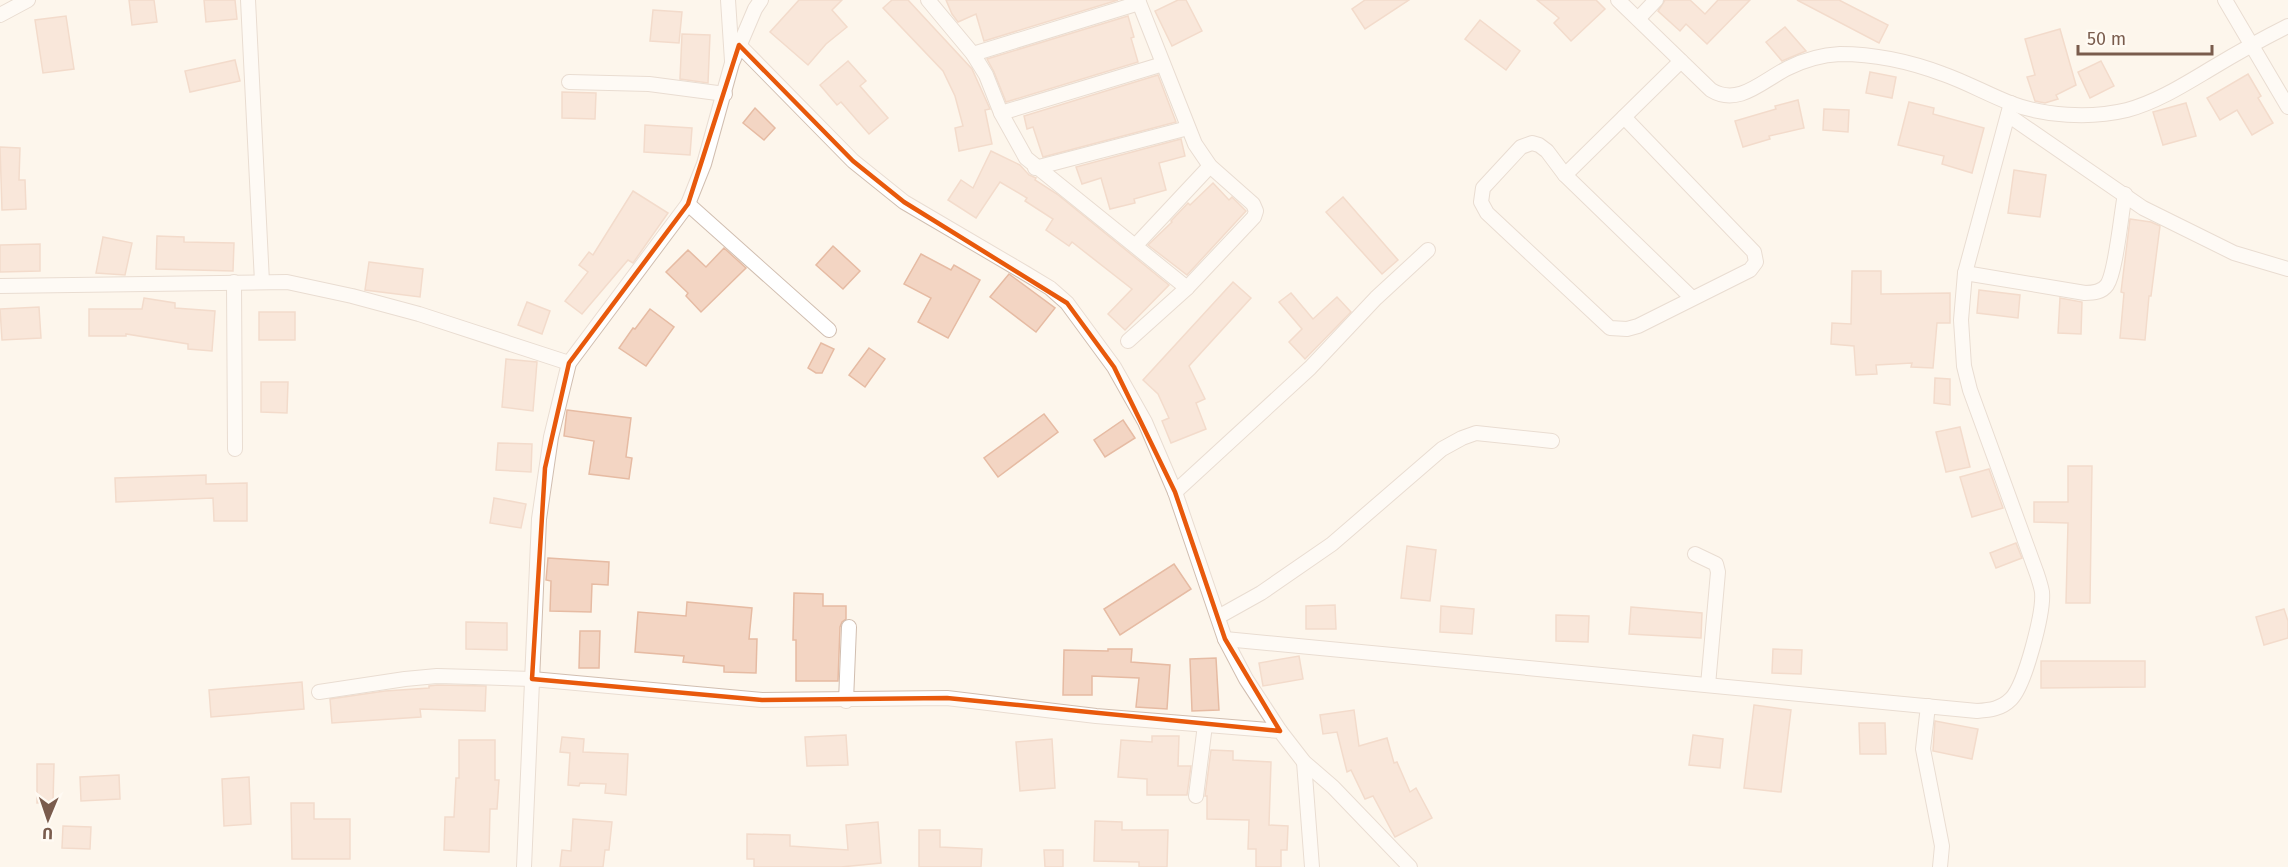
<svg xmlns="http://www.w3.org/2000/svg" width="2288" height="867" viewBox="0 0 2288 867" font-family="'Fira Sans',sans-serif">
<rect width="100%" height="100%" fill="#fdf6ec"/>
<!-- building -->
<g fill="#f3d5c3" stroke="#e6bba3" stroke-width="1.5">
<polygon points="129,0 154,0 157,22 132,25"/>
<polygon points="204,0 235,0 237,19 206,22"/>
<polygon points="799,0 842,0 832,10 847,27 826,44 808,65 770,32"/>
<polygon points="892,0 908,0 972,69 990,109 985,110 992,144 959,151 955,128 963,126 955,96 943,71 883,8"/>
<polygon points="946,0 1118,0 984,41 976,14 958,22 952,14"/>
<polygon points="1178,0 1186,0 1202,31 1172,46 1155,11"/>
<polygon points="1365,0 1409,0 1365,29 1352,9"/>
<polygon points="1537,0 1596,0 1605,9 1571,41 1554,23 1559,18"/>
<polygon points="1665,0 1690,0 1705,14 1718,0 1750,0 1707,44 1686,24 1680,31 1658,11"/>
<polygon points="1797,0 1839,0 1888,25 1879,43"/>
<polygon points="653,10 682,12 679,43 650,41"/>
<polygon points="66,16 74,69 43,73 35,20"/>
<polygon points="1128,16 1134,37 1131,38 1138,62 1006,102 994,72 987,59"/>
<polygon points="1480,20 1520,51 1506,70 1465,39"/>
<polygon points="1785,27 1806,51 1782,61 1766,42"/>
<polygon points="2060,29 2076,85 2056,95 2058,99 2045,103 2035,101 2027,77 2035,75 2025,39"/>
<polygon points="682,34 710,35 708,83 680,79"/>
<polygon points="235,60 240,81 190,92 185,71"/>
<polygon points="848,61 866,81 860,86 888,118 869,134 841,102 837,105 820,85"/>
<polygon points="2101,61 2114,86 2090,98 2078,72"/>
<polygon points="1870,72 1896,77 1892,98 1866,93"/>
<polygon points="2248,74 2261,96 2258,98 2273,123 2252,135 2237,110 2220,120 2207,98"/>
<polygon points="1158,75 1176,122 1043,157 1033,127 1027,129 1024,116"/>
<polygon points="562,92 596,93 595,119 562,118"/>
<polygon points="1798,100 1804,128 1769,136 1770,139 1743,147 1735,121 1776,109 1775,106"/>
<polygon points="1909,102 1934,108 1933,114 1984,128 1972,173 1942,164 1944,156 1898,145"/>
<polygon points="2186,103 2196,136 2163,145 2153,112"/>
<polygon points="755,108 775,128 764,140 743,123"/>
<polygon points="1824,109 1849,110 1848,132 1823,130"/>
<polygon points="645,125 692,128 690,155 644,152"/>
<polygon points="1181,139 1185,156 1159,163 1166,190 1134,199 1135,203 1110,209 1101,178 1082,184 1076,167"/>
<polygon points="0,147 20,148 19,180 25,180 26,209 2,210"/>
<polygon points="991,151 1020,165 1029,175 1036,178 1035,180 1057,194 1169,285 1125,330 1108,314 1132,289 1072,242 1069,246 1046,230 1053,219 1025,201 1027,198 1000,182 976,218 948,200 961,180 973,188"/>
<polygon points="2014,170 2046,175 2040,217 2008,213"/>
<polygon points="1213,183 1229,200 1232,197 1246,211 1187,275 1148,245 1172,222 1171,221 1188,203 1190,205"/>
<polygon points="633,191 668,213 633,263 628,260 582,314 565,301 588,272 579,265 589,252 593,255"/>
<polygon points="1343,197 1398,260 1382,274 1326,212"/>
<polygon points="2130,219 2151,222 2160,226 2151,296 2149,296 2145,340 2120,338 2124,293 2121,292"/>
<polygon points="157,236 184,237 184,242 234,243 233,271 156,269"/>
<polygon points="103,237 132,243 125,275 96,273"/>
<polygon points="40,244 40,271 0,272 0,245"/>
<polygon points="833,246 860,271 843,289 816,265"/>
<polygon points="724,248 746,268 701,312 686,296 688,293 666,272 688,250 706,267"/>
<polygon points="921,254 951,270 954,265 980,280 948,338 918,322 931,298 904,284"/>
<polygon points="369,262 423,269 420,297 365,290"/>
<polygon points="1852,271 1881,271 1881,294 1950,293 1950,323 1937,323 1933,368 1911,367 1912,363 1876,365 1877,374 1856,375 1854,346 1831,344 1832,323 1851,324"/>
<polygon points="1009,274 1055,308 1036,332 990,297"/>
<polygon points="1233,282 1251,298 1189,366 1205,399 1196,403 1206,429 1171,443 1162,421 1169,418 1158,394 1143,380"/>
<polygon points="1979,290 2020,295 2018,318 1977,313"/>
<polygon points="1291,293 1313,319 1337,297 1351,312 1305,359 1289,342 1302,329 1279,302"/>
<polygon points="144,298 175,303 175,308 215,311 212,351 188,349 188,344 126,334 126,336 89,336 89,309 142,309"/>
<polygon points="2060,298 2082,302 2081,334 2058,333"/>
<polygon points="527,302 550,311 542,334 518,325"/>
<polygon points="39,307 41,338 2,340 0,309"/>
<polygon points="650,309 674,327 646,366 619,348 633,328 635,329"/>
<rect x="259" y="312" width="36" height="28"/>
<polygon points="821,343 834,349 822,373 816,373 808,368"/>
<polygon points="869,348 885,359 865,387 849,375"/>
<polygon points="506,359 537,362 533,411 502,407"/>
<polygon points="1935,378 1950,379 1950,405 1934,403"/>
<polygon points="261,382 288,382 287,413 261,412"/>
<polygon points="567,410 631,418 626,457 632,458 629,479 589,474 594,441 564,436"/>
<polygon points="1044,414 1058,432 998,477 984,458"/>
<polygon points="1123,420 1135,438 1105,457 1094,440"/>
<polygon points="1960,427 1970,467 1946,472 1936,432"/>
<polygon points="498,443 532,444 531,472 496,470"/>
<polygon points="2068,466 2092,466 2090,603 2066,603 2068,523 2034,522 2034,502 2068,502"/>
<polygon points="1989,469 2003,508 1972,517 1960,477"/>
<polygon points="206,475 206,484 247,483 247,521 214,521 213,498 116,502 115,478"/>
<polygon points="494,498 526,504 521,528 490,523"/>
<polygon points="2016,543 2022,558 1996,568 1990,553"/>
<polygon points="1407,546 1436,550 1430,601 1401,598"/>
<polygon points="548,558 609,562 608,585 592,584 591,612 550,611 551,581 546,580"/>
<polygon points="1174,564 1191,589 1120,635 1104,609"/>
<polygon points="794,593 823,594 823,606 846,606 846,619 842,622 840,627 838,681 796,681 796,640 793,640"/>
<polygon points="687,602 752,608 749,639 757,639 756,673 724,672 724,666 683,662 684,656 635,652 638,612 686,616"/>
<polygon points="1335,605 1336,629 1306,629 1306,606"/>
<polygon points="1441,606 1474,609 1472,634 1440,632"/>
<polygon points="1631,607 1702,613 1701,638 1629,634"/>
<polygon points="2284,609 2288,621 2288,638 2264,645 2256,617"/>
<polygon points="1556,615 1589,616 1588,642 1556,641"/>
<polygon points="466,622 507,623 507,650 466,649"/>
<polygon points="580,631 600,631 599,668 579,668"/>
<polygon points="1108,649 1132,649 1131,662 1170,665 1167,709 1136,707 1139,678 1092,676 1092,695 1063,695 1064,650 1108,651"/>
<polygon points="1773,649 1802,650 1801,674 1772,673"/>
<polygon points="1299,656 1303,679 1263,686 1259,663"/>
<polygon points="1216,658 1219,710 1192,711 1190,659"/>
<polygon points="2041,661 2145,661 2145,687 2041,688"/>
<polygon points="302,682 304,709 211,717 209,690"/>
<polygon points="437,685 486,686 485,711 420,709 421,717 332,723 330,699 385,691 429,688 429,686"/>
<polygon points="1754,705 1791,710 1781,792 1744,788"/>
<polygon points="1354,710 1359,746 1387,738 1394,763 1397,762 1410,792 1416,788 1432,818 1395,837 1373,796 1365,799 1351,770 1347,772 1337,732 1323,734 1320,715"/>
<polygon points="1935,721 1978,729 1972,759 1933,751"/>
<polygon points="1859,723 1885,723 1886,754 1860,754"/>
<polygon points="846,735 848,765 807,766 805,737"/>
<polygon points="1693,735 1723,739 1720,768 1689,765"/>
<polygon points="1152,736 1179,736 1178,766 1191,766 1187,795 1147,795 1147,779 1118,777 1121,740 1152,742"/>
<polygon points="562,737 584,739 583,752 628,754 626,795 605,793 606,784 580,783 579,786 568,785 570,753 560,752"/>
<polygon points="1052,739 1055,788 1020,791 1016,742"/>
<polygon points="459,740 495,740 495,780 499,780 497,809 490,809 489,852 444,850 445,817 454,817 456,778 459,778"/>
<polygon points="1211,750 1233,751 1233,760 1271,762 1269,825 1288,826 1287,850 1281,850 1281,867 1256,867 1256,849 1248,849 1249,820 1207,819 1207,796 1205,796"/>
<polygon points="37,764 54,764 53,802 37,803"/>
<polygon points="119,775 120,799 81,801 80,777"/>
<polygon points="249,777 251,824 224,826 222,779"/>
<polygon points="291,803 314,803 314,819 350,819 350,859 292,859"/>
<polygon points="573,819 612,822 609,850 605,850 603,867 560,867 562,850 571,851"/>
<polygon points="1095,821 1122,822 1122,830 1168,830 1167,867 1139,867 1139,862 1094,861"/>
<polygon points="878,822 881,863 841,867 754,867 754,859 747,859 747,834 790,835 790,846 848,850 846,825"/>
<polygon points="63,826 91,827 90,849 62,848"/>
<polygon points="919,830 940,830 940,847 982,849 981,867 919,867"/>
<polygon points="1044,850 1063,850 1063,867 1045,867"/>
</g>
<g fill="none" stroke-linecap="round" stroke-linejoin="round">
<defs>
<g id="street">
<polyline points="248,0 262,282"/>
<polyline points="728,0 732,61"/>
<polyline points="928,0 973,54 986,75 1001,113 1026,158 1187,288"/>
<path d="M1618,0l93,90c28,17 52,-10 77,-22 16,-8 34,-13 52,-14 34,0 71,8 103,20 23,8 44,20 67,29 34,13 80,16 117,7 30,-8 58,-26 85,-42 25,-15 50,-29 76,-42"/>
<polyline points="2225,0 2288,107"/>
<polyline points="0,15 28,0"/>
<polyline points="1638,19 1656,0"/>
<polyline points="739,45 853,161 904,202 1025,273 1050,288 1067,303 1114,367 1145,422 1175,492 1225,639 1246,679 1280,731"/>
<polyline points="973,54 1139,3"/>
<polyline points="569,82 649,84 725,94"/>
<polyline points="1001,113 1163,64"/>
<polyline points="2008,115 2143,208 2234,253 2288,269"/>
<polyline points="1624,117 1754,252 1756,262 1750,270 1638,326 1627,329 1610,328 1487,213 1481,202 1483,188 1521,147 1532,143 1539,145 1547,151 1565,175 1692,298"/>
<polyline points="1035,168 1188,128"/>
<polyline points="1565,175 1681,61"/>
<polyline points="688,204 829,330"/>
<polyline points="1136,245 1210,166"/>
<path d="M1965,273l120,20c9,0 17,-1 22,-8 9,-13 14,-71 18,-91"/>
<polyline points="234,282 235,449"/>
<polyline points="0,286 287,282 352,296 419,314 569,363"/>
<polyline points="1128,341 1187,288 1254,217 1256,211 1253,204 1210,166 1195,144 1138,0"/>
<polyline points="1175,492 1310,368 1376,298 1428,250"/>
<polyline points="1695,554 1716,564 1718,572 1708,685"/>
<polyline points="1218,617 1261,593 1332,544 1442,449 1462,438 1476,433 1552,441"/>
<path d="M1225,639l752,72c13,-1 24,-2 34,-12 14,-14 33,-87 31,-107 -1,-6 -3,-12 -5,-18l-67,-184 -6,-24 -3,-46 4,-47 46,-170"/>
<polyline points="319,692 405,679 437,676 474,677 532,679 762,700 947,698 1096,716 1280,731 1304,762 1333,787 1410,867"/>
<polyline points="846,701 849,627"/>
<polyline points="1928,706 1923,749 1942,846 1940,867"/>
<polyline points="1304,762 1312,867"/>
<polyline points="1196,796 1205,725"/>
<polyline points="524,867 539,519 551,437 569,363 688,204 704,164 732,63 755,9 761,0"/>
</g>
</defs>
<!-- street casing -->
<use href="#street" stroke="#d1beb0" stroke-width="16"/>
<!-- street -->
<use href="#street" stroke="#fff" stroke-width="14"/>
</g>
<!-- marked area -->
<path d="M0 0H2288V867H0ZM739,45l114,116 51,41 163,101 47,64 61,125 50,147 55,92 -333,-33 -185,2 -230,-21 13,-211 24,-105 119,-159z" fill="#fdf6ec" fill-opacity=".55" fill-rule="evenodd"/>
<path fill="none" stroke="#e8590c" stroke-width="4.5" stroke-linejoin="round" d="M739,45l114,116 51,41 163,101 47,64 61,125 50,147 55,92 -333,-33 -185,2 -230,-21 13,-211 24,-105 119,-159z"/>
<!-- north arrow -->
<g transform="translate(48 819) rotate(182)" stroke="#fffaf3" stroke-width="4.5" paint-order="stroke">
<path d="M0-4.5L10 22L0 15L-10 22Z" fill="#7a5c4d"/>
<text y="-9" font-size="16" font-weight="bold" text-anchor="middle" fill="#7a5c4d">U</text>
</g>
<!-- scale -->
<path d="M2078 45v9h134v-9" fill="none" stroke="#7a5c4d" stroke-width="3"/>
<text x="2087" y="45" font-size="18" fill="#7a5c4d" stroke="#fffaf3" stroke-width="4.5" paint-order="stroke">50 m</text>
</svg>
